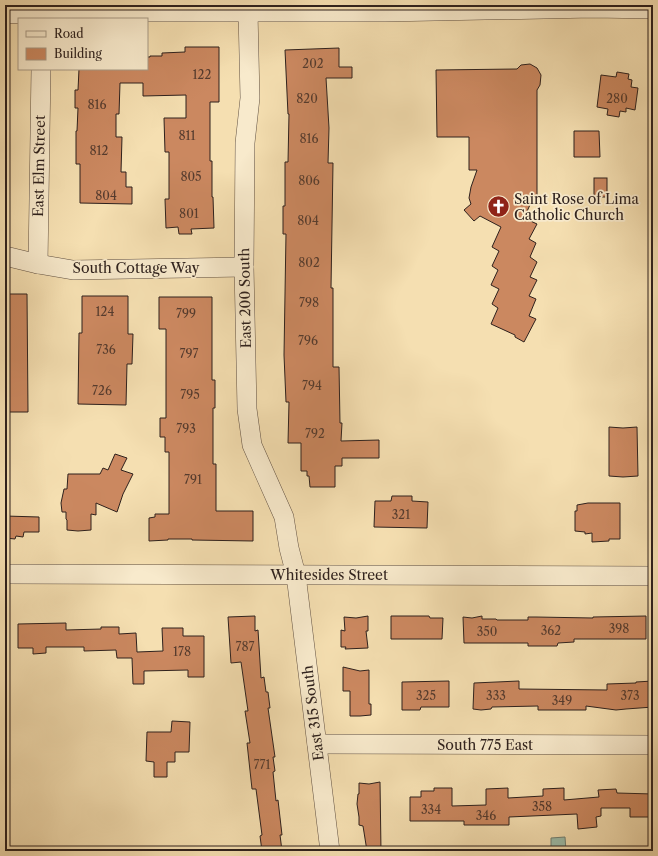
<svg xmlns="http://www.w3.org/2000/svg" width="658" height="856" viewBox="0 0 658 856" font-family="'Libre Caslon Text',serif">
<rect width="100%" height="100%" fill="#f5dfb1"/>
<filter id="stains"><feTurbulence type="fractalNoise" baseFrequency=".005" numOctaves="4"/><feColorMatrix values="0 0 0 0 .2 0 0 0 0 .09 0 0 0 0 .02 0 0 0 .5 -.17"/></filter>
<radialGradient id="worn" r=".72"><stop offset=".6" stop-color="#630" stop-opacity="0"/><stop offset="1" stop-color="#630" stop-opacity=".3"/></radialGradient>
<!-- water -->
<polygon fill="#9cbdaa" stroke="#707f72" points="565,837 566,851 551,851 551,838"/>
<!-- building -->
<g fill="#cb8860" stroke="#2e211d">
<polygon points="185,47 219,47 219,102 210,102 210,161 212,161 212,197 213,197 214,228 191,229 192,234 179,234 178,227 166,228 165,199 169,199 169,152 165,152 164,118 186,118 186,95 143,96 143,83 120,83 119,114 116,114 116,137 122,137 121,172 126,172 126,187 132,187 132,204 80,203 80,164 76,164 76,131 77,131 78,108 75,108 75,90 78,90 79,69 147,69 147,57 150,57 150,56 162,56 162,53 185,52"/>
<polygon points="339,48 339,67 352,67 352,78 326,78 329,128 328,163 333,163 331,288 333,288 333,367 339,367 340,423 342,423 341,441 379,440 379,458 342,458 342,466 335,466 335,487 310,487 309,476 307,476 307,471 301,471 301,443 288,443 289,402 286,402 284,355 286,234 283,234 283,206 285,206 285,162 288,162 289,114 288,114 285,50"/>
<polygon points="530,64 537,68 541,75 540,85 537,90 537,196 534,196 524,218 537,224 529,239 536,243 530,257 537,262 530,277 537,280 529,296 536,299 529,316 536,319 524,342 515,337 515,335 491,324 498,308 492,304 499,289 491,285 498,270 492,266 499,251 492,247 501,227 480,216 474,221 464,210 471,204 469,198 471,187 477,170 469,170 469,137 437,137 436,70 517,69 521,65"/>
<polygon points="617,72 629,74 628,79 632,80 631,87 638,88 635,110 626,108 626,112 620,111 619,117 607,115 608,109 597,107 601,75 616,77"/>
<polygon points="574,131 599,131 600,157 574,157"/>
<rect x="594" y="178" width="13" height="19"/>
<polygon points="5,294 27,294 28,412 5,412"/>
<polygon points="82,296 128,296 128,334 133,334 132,364 127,364 126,405 78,404 79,333 82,333"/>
<polygon points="159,297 212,297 212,380 215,380 215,408 213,408 213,464 216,464 216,511 253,511 253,541 192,540 192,539 168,539 168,540 149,541 149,518 155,517 155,514 169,514 169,452 165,452 165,437 160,437 160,418 166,418 166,329 159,329"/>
<polygon points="609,427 623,428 637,427 638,476 623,477 609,476"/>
<polygon points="115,454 127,458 121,470 133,474 123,494 117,512 96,503 96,515 91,514 91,530 78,531 67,530 67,520 66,519 66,512 62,512 61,503 64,489 67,489 68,474 100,474 103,468 108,470"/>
<polygon points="392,496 412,496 412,501 428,502 427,528 374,527 375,501 391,501"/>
<polygon points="588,503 620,503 620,539 609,539 609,541 592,542 592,533 585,534 585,532 575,531 575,511 577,511 577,505"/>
<polygon points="5,516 39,517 39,532 24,532 23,537 16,536 15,539 5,538"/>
<polygon points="255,616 255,631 258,630 261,678 264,677 266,692 268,692 270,708 268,708 275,757 273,757 275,771 273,772 276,801 278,800 282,835 280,835 282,851 262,851 260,836 262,835 256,789 252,789 247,743 250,743 245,711 248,711 241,662 231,663 228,617"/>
<polygon points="368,616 368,631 366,631 368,648 345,649 346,647 341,647 341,630 345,631 344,617 356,618"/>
<polygon points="391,616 429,616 430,618 443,618 442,639 391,639"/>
<polygon points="482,616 482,619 496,619 497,620 528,620 528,617 536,617 593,618 593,617 646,616 646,639 574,639 574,642 558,643 557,646 528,646 528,643 464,643 463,617 472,618"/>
<polygon points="66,623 66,630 101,629 101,627 119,627 119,634 136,633 137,652 163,651 162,628 183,628 183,636 204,636 204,677 188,677 188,670 144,671 144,684 133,684 132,658 117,658 116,650 84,651 84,647 46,647 46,653 33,654 33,648 18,648 18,624"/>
<polygon points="343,667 360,671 369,670 369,704 371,704 371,715 360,716 350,716 350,691 343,691"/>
<polygon points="449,681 449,707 421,707 420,710 402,710 402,682"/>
<polygon points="519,681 519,689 607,690 607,684 636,683 636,682 653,681 653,707 626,709 616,710 586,706 586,710 538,710 538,706 492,707 491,709 481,710 473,709 474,683"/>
<polygon points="172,721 190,722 189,752 175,752 175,762 167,762 167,777 154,777 154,762 146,761 147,732 171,732"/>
<polygon points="380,782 381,851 367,851 363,826 359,825 359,817 357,804 358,794 359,794 359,783 369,784"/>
<polygon points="434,788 452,788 452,806 486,805 486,789 508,788 508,798 543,796 543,789 564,788 564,800 599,797 598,790 616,789 617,793 653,794 653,817 630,817 630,808 601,808 601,816 596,817 597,827 578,829 577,814 509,817 509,825 464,825 464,821 410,821 410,797 421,797 421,791 434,791"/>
</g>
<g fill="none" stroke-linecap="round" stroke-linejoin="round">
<defs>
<g id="minor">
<polyline points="248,12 250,98 245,143 244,267 247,409 252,445 284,517 289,548 296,575 330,851"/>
<polyline points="5,14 60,12 385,12 593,8 653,9"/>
<polyline points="5,256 38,264 73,270 244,267"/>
<polyline points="38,264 41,69"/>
<polyline points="5,574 653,576"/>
<polyline points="317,744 653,745"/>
</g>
</defs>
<!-- minor casing -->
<use href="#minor" stroke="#605042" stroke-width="20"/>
<!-- minor -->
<use href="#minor" stroke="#f8eacc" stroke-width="19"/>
</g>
<!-- icons -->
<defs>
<symbol id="church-disc" viewBox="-11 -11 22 22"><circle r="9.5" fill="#8f2418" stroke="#f8eacc"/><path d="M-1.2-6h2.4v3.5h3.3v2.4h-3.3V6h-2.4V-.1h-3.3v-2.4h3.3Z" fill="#fff"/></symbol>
</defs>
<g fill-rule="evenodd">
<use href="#church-disc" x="486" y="194" width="25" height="25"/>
</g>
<g text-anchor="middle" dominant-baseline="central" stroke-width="3.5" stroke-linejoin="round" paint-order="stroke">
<!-- number labels -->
<g font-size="12" fill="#553b2e">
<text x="313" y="63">202</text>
<text x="202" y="74">122</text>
<text x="307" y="98">820</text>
<text x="617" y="98">280</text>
<text x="97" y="104">816</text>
<text x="187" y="135">811</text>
<text x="309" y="138">816</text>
<text x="99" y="150">812</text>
<text x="191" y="176">805</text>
<text x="309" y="180">806</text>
<text x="106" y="195">804</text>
<text x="189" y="213">801</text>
<text x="308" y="220">804</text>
<text x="309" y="262">802</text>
<text x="309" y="302">798</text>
<text x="105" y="311">124</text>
<text x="186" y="313">799</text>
<text x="308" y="340">796</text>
<text x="106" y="349">736</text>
<text x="189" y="353">797</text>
<text x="312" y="385">794</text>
<text x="102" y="390">726</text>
<text x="190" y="394">795</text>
<text x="186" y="428">793</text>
<text x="315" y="433">792</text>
<text x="193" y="479">791</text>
<text x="401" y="514">321</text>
<text x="619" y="628">398</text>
<text x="551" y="630">362</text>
<text x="487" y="631">350</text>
<text x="245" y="646">787</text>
<text x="182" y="651">178</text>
<text x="426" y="695">325</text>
<text x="496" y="695">333</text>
<text x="630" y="695">373</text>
<text x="562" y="700">349</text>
<text x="262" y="764">771</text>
<text x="542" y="806">358</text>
<text x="431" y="809">334</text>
<text x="486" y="815">346</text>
</g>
<!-- street labels -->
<g font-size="14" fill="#2e211d" stroke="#f8eacc">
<text transform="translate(39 166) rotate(-89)">East Elm Street</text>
<text x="136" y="268">South Cottage Way</text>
<text transform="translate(245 298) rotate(-91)">East 200 South</text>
<text x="329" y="575">Whitesides Street</text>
<text transform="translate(313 713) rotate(-97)">East 315 South</text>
<text x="485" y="745">South 775 East</text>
</g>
<!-- poi labels -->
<g font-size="14" fill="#2e211d" stroke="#f8eacc" text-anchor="start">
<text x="514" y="199">Saint Rose of Lima<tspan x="514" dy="16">Catholic Church</tspan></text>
</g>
</g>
<!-- margin -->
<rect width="658" height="856" fill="none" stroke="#f5dfb1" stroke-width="20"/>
<rect x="6" y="6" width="646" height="844" fill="none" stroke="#2e211d" stroke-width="2"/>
<rect x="10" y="10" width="638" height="836" fill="none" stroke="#2e211d"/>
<!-- legend -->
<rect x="18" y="18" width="130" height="52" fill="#f8eacc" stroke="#a79a86"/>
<rect x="26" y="31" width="20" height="6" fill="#f8eacc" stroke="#a79a86"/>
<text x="54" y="38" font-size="12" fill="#2e211d">Road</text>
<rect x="26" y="48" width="20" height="12" fill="#cb8860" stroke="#a79a86"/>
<text x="54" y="58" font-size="12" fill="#2e211d">Building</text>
<rect width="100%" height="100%" filter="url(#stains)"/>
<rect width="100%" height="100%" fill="url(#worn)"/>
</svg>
